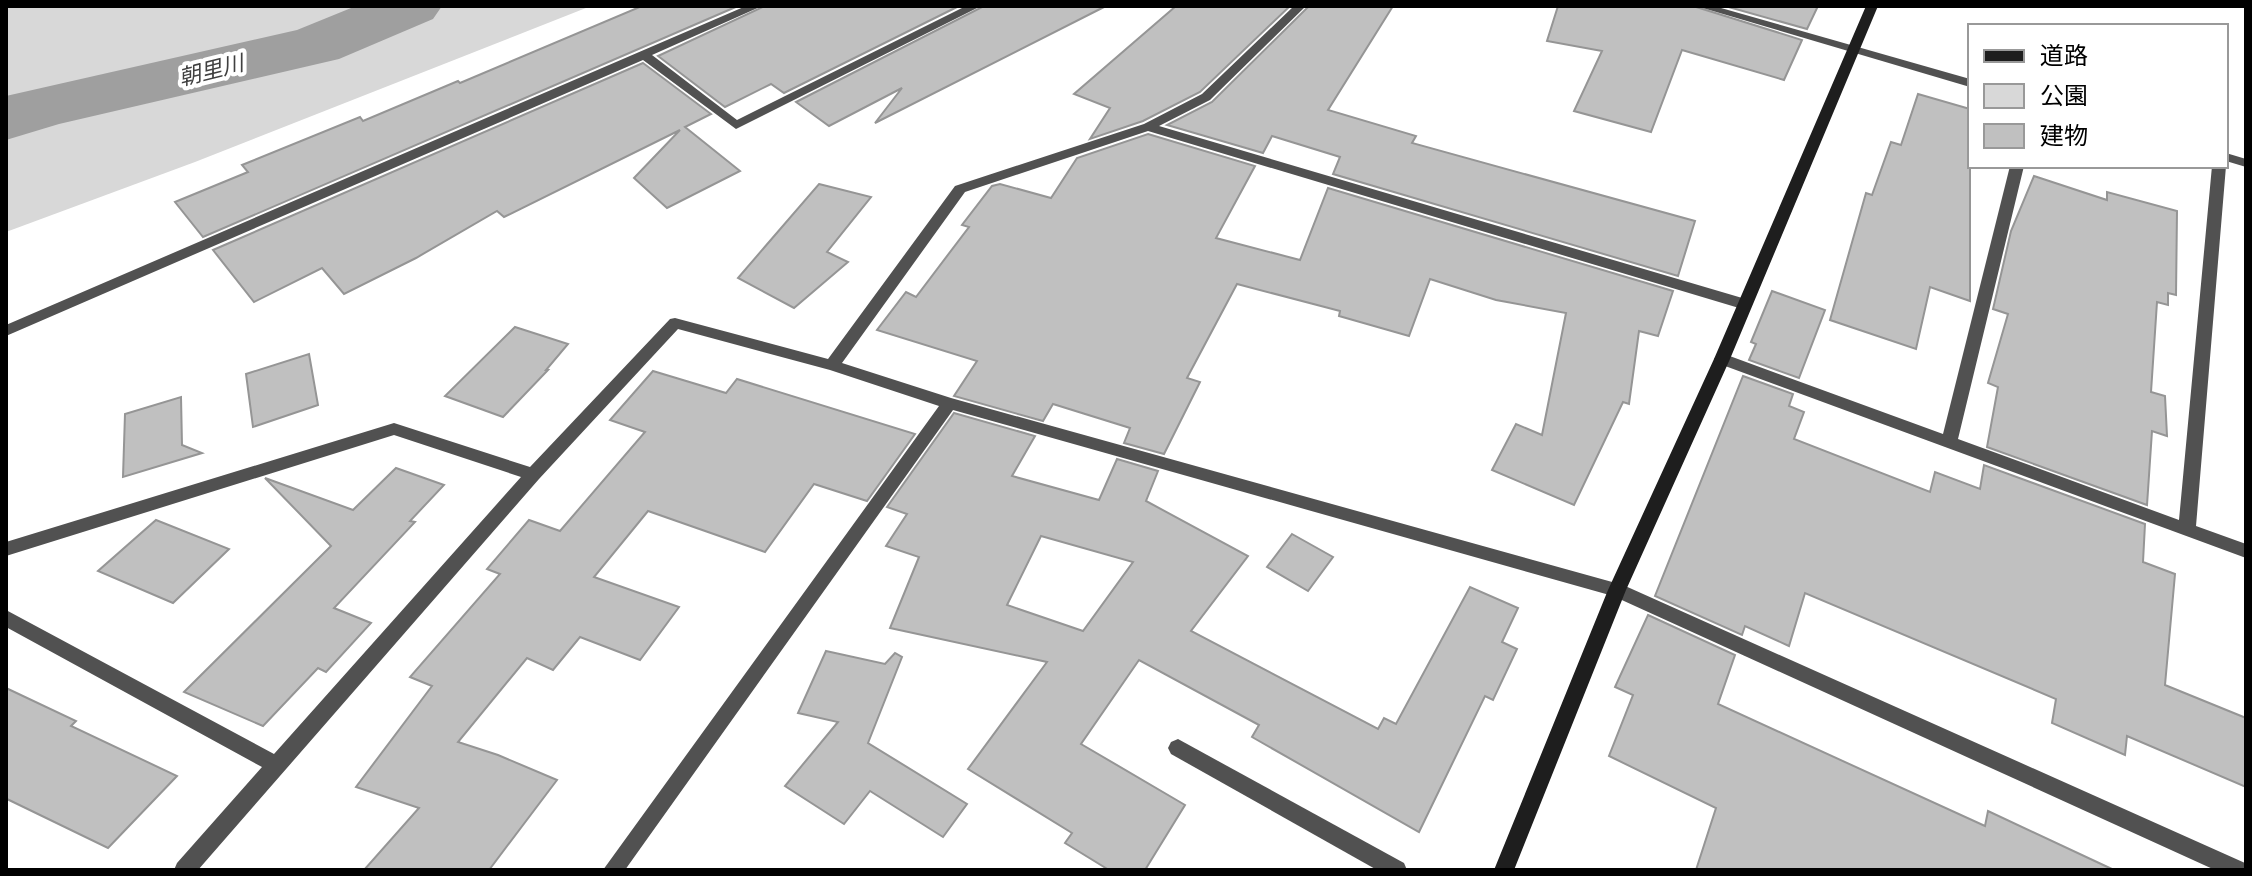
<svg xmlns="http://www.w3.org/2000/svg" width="2252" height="876" viewBox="0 0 2252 876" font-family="'PT Sans','Noto Sans JP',sans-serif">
<rect width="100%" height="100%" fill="#fff"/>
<!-- green -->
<polygon fill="#d8d8d8" points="6,6 591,6 195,162 6,232"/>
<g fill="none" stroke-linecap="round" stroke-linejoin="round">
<!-- river -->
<polygon fill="#9f9f9f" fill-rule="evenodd" points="356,6 442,6 433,19 339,59 59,124 6,140 6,96 297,30"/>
</g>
<!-- building -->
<g fill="#c0c0c0" stroke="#959595" stroke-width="2" fill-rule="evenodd">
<polygon points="642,6 738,6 203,237 175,202 248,172 242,165 360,117 363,121 458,81 460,83"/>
<polygon points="765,6 959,6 784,93 771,84 725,107 658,56"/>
<polygon points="984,6 1106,6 875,123 902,88 829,126 796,102"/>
<polygon points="1176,6 1290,6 1200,92 1143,121 1090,139 1110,108 1074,94"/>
<polygon points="1309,6 1393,6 1328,110 1416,136 1412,143 1695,221 1678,276 1333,174 1340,157 1272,136 1263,153 1167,125 1212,102"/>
<polygon points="1558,6 1693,6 1802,40 1784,80 1682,50 1651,132 1574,111 1602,51 1547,41"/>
<polygon points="1725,6 1818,6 1807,29"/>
<polygon points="643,63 711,114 685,127 740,171 667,208 634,178 680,130 504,217 497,211 416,258 344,294 322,268 254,302 213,250"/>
<polygon points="1918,94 1970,109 1970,301 1930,287 1916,349 1830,320 1866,193 1872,195 1891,142 1901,145"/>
<polygon points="1148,134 1255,166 1216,238 1300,260 1328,188 1673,291 1658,336 1639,331 1629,404 1623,402 1574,505 1492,470 1516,424 1542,435 1566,313 1496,300 1430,279 1409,336 1339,316 1340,311 1237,284 1187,378 1200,382 1164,454 1124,443 1130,428 1053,404 1043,421 954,396 977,361 877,330 906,292 916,297 969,227 962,225 992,186 1000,184 1051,198 1077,158"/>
<polygon points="2034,176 2107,200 2107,192 2177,211 2176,295 2168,293 2168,305 2157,302 2151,392 2165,396 2167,436 2152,431 2147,505 1987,447 1998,387 1988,383 2008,314 1993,309 2011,231"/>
<polygon points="819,184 871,197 827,252 848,262 794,308 738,278"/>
<polygon points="1772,291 1825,310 1799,378 1749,360 1756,344 1751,342"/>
<polygon points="515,327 568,344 546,370 548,370 503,417 445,396"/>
<polygon points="309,354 318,405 253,427 246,374"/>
<polygon points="653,371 726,393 737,379 915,434 867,501 814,484 765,552 648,511 594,577 679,607 640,660 580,637 553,670 527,658 458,742 498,755 557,780 489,870 364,870 419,808 356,787 432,686 410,677 500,574 487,569 529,520 560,531 645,432 610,420"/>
<polygon points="1743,376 1793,394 1789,406 1804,412 1794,439 1930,492 1935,472 1980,489 1984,465 2145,524 2143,562 2175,574 2165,685 2246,718 2246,787 2127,736 2125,755 2052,723 2056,699 1805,593 1789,646 1745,626 1742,635 1655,596"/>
<polygon points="181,397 182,445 202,453 123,477 125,414"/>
<path d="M954,413l81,23 -23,40 87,24 18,-41 41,12 -12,30 102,55 -57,75 187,98 6,-11 12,6 74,-137 48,21 -16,34 15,7 -24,51 -8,-4 -66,136 -167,-95 7,-12 -120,-65 -58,84 104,61 -40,65h-36l-44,-27 7,-10 -104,-64 79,-107 -157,-34 29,-71 -33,-11 21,-32 -20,-7zM1041,536l92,26 -50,69 -76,-26z"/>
<polygon points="396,468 444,485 410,521 415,522 334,608 371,623 326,672 318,668 263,726 184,692 331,546 265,478 353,510"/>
<polygon points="156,520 229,549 173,603 98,571"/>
<polygon points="1292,534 1333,557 1308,591 1267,567"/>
<polygon points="1648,615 1735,655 1718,704 1985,826 1988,811 2114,870 1696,870 1716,808 1609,756 1633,695 1615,687"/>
<polygon points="826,651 885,664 895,653 902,657 868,743 967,804 943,837 870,791 844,824 785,786 838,722 798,713"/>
<polygon points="6,688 76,721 71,726 177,776 108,848 7,799"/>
</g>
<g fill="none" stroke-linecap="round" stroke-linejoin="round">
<!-- street -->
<g fill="#515151" fill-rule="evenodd">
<polygon points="746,6 762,6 652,55 737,120 966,6 981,6 736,129 643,60 6,336 6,325"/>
<polygon points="1294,6 1306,6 1210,100 1159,126 1749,300 1751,304 1749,308 1739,308 1148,131 965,192 842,363 951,398 1623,585 2245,863 2246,870 2215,870 1613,596 953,410 625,870 603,870 939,406 830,370 678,329 539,479 198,870 174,870 177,863 262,767 6,627 6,610 274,754 521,477 394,435 6,556 6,542 394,423 530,467 670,319 675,318 828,359 955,186 1144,124 1202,94"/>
<polygon points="1696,6 1714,6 1970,79 1970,87"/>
<polygon points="2226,153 2246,159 2246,167 2226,161"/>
<polygon points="2010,166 2024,166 1958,439 2179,520 2212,166 2226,166 2196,526 2246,544 2246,558 1717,363 1714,359 1717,355 1727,355 1943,434"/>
<polygon points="1178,739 1404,863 1407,870 1377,870 1171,754 1168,748 1171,742"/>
</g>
<!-- secondary -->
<polygon fill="#1e1e1e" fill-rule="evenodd" points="1866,6 1878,6 1730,359 1626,590 1514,870 1494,870 1608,590 1714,359"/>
</g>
<g text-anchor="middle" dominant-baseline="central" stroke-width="8" stroke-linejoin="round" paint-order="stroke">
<!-- far-water labels -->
<g font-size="22" font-style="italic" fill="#404040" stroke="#fff">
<text transform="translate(211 70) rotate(-14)">朝里川</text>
</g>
</g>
<!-- border -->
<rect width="2252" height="876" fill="none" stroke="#000000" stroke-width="16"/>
<!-- legend -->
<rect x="1968" y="24" width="260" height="144" fill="#ffffff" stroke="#999999" stroke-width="2"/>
<rect x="1984" y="50" width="40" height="12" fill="#1e1e1e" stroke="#999999" stroke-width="2"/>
<text x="2040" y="64" font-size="24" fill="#000000">道路</text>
<rect x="1984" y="84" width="40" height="24" fill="#d8d8d8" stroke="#999999" stroke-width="2"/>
<text x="2040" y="104" font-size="24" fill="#000000">公園</text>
<rect x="1984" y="124" width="40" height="24" fill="#c0c0c0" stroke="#999999" stroke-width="2"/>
<text x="2040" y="144" font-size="24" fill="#000000">建物</text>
</svg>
